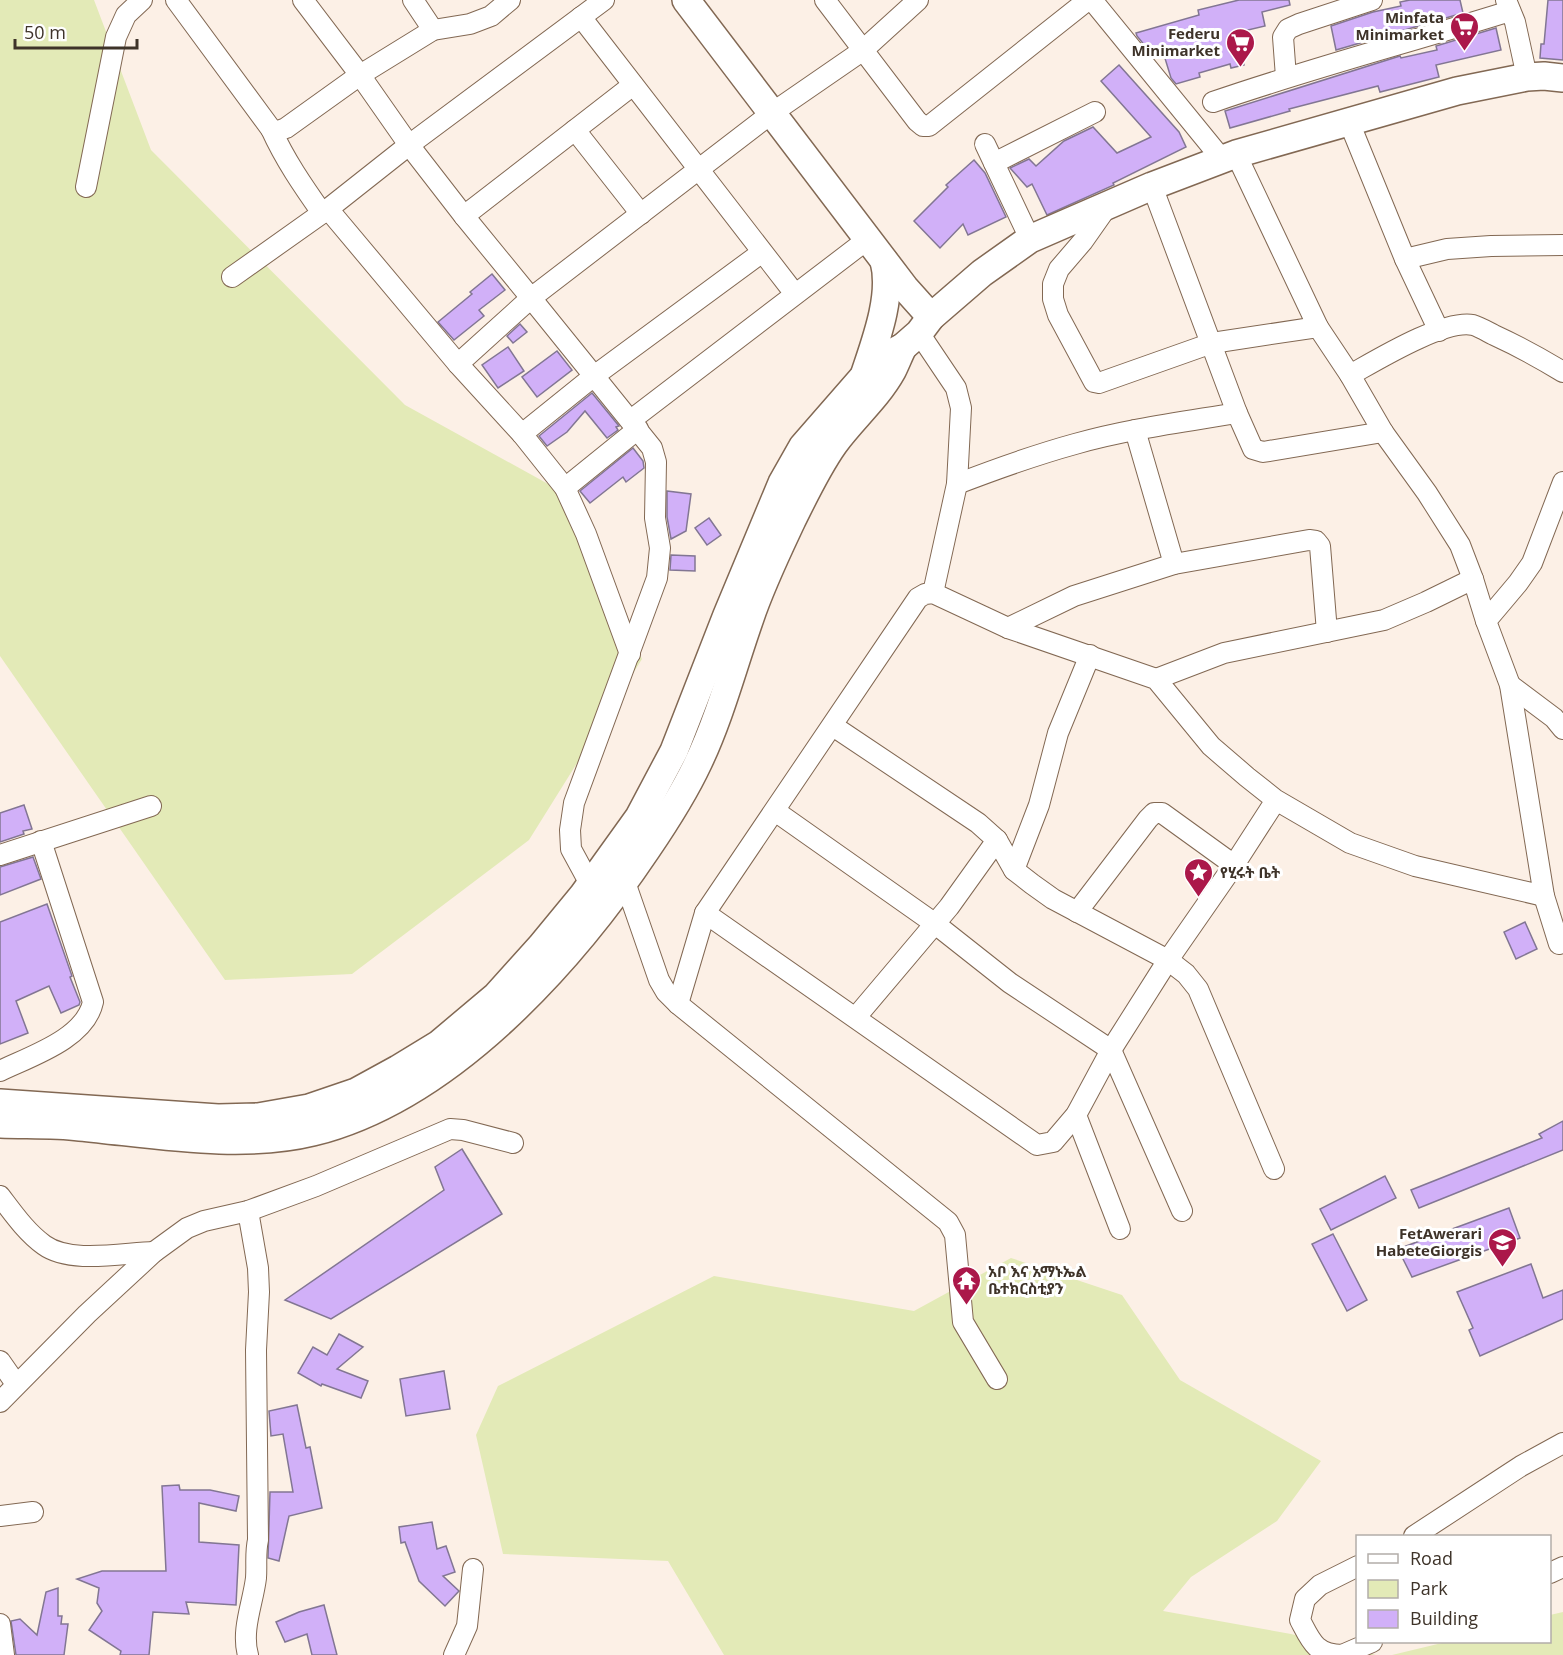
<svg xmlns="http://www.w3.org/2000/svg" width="1563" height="1655" viewBox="0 0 1563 1655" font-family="'Open Sans','Noto Sans Ethiopic',sans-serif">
<rect width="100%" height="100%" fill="#fcf0e6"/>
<!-- green -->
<g fill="#e3eab7">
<polygon points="0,0 94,0 151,150 405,405 559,490 642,659 529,840 352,974 225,980 0,656"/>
<polygon points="1011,1258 1122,1295 1180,1380 1321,1461 1277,1521 1191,1577 1163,1611 1291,1634 1376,1655 724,1655 668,1561 503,1554 476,1435 498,1386 714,1276 914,1311"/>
<polygon points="1563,1612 1563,1655 1392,1655 1446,1642 1550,1642 1550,1615"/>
</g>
<!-- building -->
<g fill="#d1b0f8" stroke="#827693" stroke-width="1.5">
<polygon points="1239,0 1289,0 1290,5 1262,12 1265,26 1235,33 1244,65 1231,68 1230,64 1199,73 1200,77 1176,84 1171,78 1164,55 1154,57 1137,36 1136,33 1199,15 1198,10"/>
<polygon points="1410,0 1460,0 1463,13 1336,50 1331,26 1373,12 1401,6 1400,2"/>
<polygon points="1548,0 1563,0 1563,60 1540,58 1541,44 1544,44"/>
<polygon points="1496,28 1501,50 1436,65 1439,77 1380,92 1378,86 1289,109 1290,111 1230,128 1225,111 1400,56 1401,58 1437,50 1436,46"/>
<polygon points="1119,65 1179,132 1186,147 1113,183 1114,185 1047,215 1032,184 1027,187 1010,168 1029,159 1036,166 1064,141 1093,127 1117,153 1151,137 1101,81"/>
<polygon points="974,160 985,173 1006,217 968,235 963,224 940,248 914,221 948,187 946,185"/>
<polygon points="492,274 505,290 479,310 484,316 454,340 438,322 472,294 470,292"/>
<polygon points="520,324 527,332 513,343 507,336"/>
<polygon points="508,347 524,371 498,388 482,365"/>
<polygon points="557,351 572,370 537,397 522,377"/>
<polygon points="592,393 619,426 616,427 618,430 607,438 585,411 567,432 547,446 539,436"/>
<polygon points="633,448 643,461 644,468 626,482 623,477 590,503 580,491"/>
<polygon points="667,491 691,494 686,531 671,539 667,517"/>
<polygon points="709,518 721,535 707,545 695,528"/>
<polygon points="671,555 695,556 695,571 670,570"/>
<polygon points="24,805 32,829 23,831 24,834 0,842 0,813"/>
<polygon points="33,857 41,879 0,895 0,867"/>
<polygon points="47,904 72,976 70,977 80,1002 79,1005 61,1013 49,986 16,1001 28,1033 0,1044 0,922"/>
<polygon points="1525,922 1537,949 1516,959 1504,932"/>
<polygon points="1563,1121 1563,1150 1419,1208 1411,1190 1542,1138 1539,1134"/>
<polygon points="462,1149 502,1214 331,1319 285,1300 444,1190 435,1167"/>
<polygon points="1385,1176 1396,1198 1331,1230 1320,1209"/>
<polygon points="1509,1208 1520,1238 1412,1277 1398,1249"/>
<polygon points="1333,1234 1367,1300 1347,1311 1312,1244"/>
<polygon points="1531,1264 1543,1298 1563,1290 1563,1319 1480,1356 1469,1330 1473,1328 1457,1292"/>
<polygon points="339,1334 363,1347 337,1369 368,1381 361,1398 322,1384 321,1386 298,1373 313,1347 327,1355"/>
<polygon points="444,1371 450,1409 406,1416 400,1379"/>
<polygon points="297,1405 306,1448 310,1447 322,1508 289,1516 279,1561 268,1558 270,1492 293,1492 283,1434 271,1436 269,1411"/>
<polygon points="179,1485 180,1490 210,1490 239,1496 236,1511 199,1503 199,1542 239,1545 236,1605 186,1602 189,1614 153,1612 149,1655 120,1655 121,1651 89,1630 102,1611 97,1603 99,1588 77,1579 102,1571 166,1571 162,1486"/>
<polygon points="432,1522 437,1549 446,1546 455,1572 443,1576 459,1591 445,1606 419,1581 405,1542 401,1543 399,1527"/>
<polygon points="58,1588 58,1616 62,1616 61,1624 68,1624 64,1655 16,1655 11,1621 20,1619 37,1635 46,1592"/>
<polygon points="324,1605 337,1655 312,1655 307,1634 285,1642 276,1622 299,1612"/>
</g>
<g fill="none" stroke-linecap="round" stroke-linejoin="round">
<defs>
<g id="street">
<polyline points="176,0 271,129 278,131 286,128 360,75 433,30 470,24 491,16 510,0"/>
<polyline points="303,0 360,75 409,145 464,216 531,298 772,113 862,51 918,0"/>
<polyline points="413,0 433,30"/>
<polyline points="604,0 409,145 328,209 458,364 531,298 594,376 761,253"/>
<polyline points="825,0 917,121 923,126 929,126 1088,0"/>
<polyline points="1092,0 1221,158"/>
<polyline points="1506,0 1515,22 1527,77"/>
<polyline points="581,17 795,294"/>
<polyline points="1286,77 1283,37 1288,29 1299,24 1372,0"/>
<path d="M1213,102c98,-34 198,-60 297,-91"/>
<polyline points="1349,122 1405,259 1439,331"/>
<path d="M271,129c14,31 32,57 51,84"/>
<polyline points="575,130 641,214"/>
<polyline points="985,144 994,163"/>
<polyline points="1236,154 1318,327 1350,375 1383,432 1427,493 1460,545 1473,579 1486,621"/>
<polyline points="1152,186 1237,413 1253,449 1263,452 1383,432"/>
<polyline points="86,187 116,37 126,15 142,0"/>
<polyline points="1109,204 1083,241 1059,269 1053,284 1053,299 1058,315 1094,382 1099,383 1212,343 1318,327"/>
<polyline points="464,216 633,85"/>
<polyline points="1030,239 994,163 1095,112"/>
<polyline points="1405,259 1447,249 1491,246 1563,245"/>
<polyline points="232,277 328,209"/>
<polyline points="919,333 956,388 961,408 957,484 933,593"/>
<polyline points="458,364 522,434 594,376 652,448 656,462 655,518 660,548 657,578 574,803 570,830 571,849 590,884"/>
<path d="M1350,375c27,-15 94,-56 123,-50 7,2 15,7 21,10 24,11 46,23 69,37"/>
<polyline points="631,420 868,239"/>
<polyline points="1135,430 1174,564"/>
<polyline points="522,434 565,488 586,534 630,654"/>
<path d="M957,484c39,-15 78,-29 118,-40 53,-15 108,-22 162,-31"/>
<polyline points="565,488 638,429"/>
<polyline points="1008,628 1074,596 1174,564 1309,540 1316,541 1320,546 1327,632"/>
<polyline points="1156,679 1224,653 1384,620 1426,602 1473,579"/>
<polyline points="1510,685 1554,718 1563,729"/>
<polyline points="833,726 978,823 997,840"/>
<polyline points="1276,800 1234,865 1168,960 1111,1050 1076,1115 1053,1142 1037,1145 705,913 918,598 925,594 933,593 1008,628 1156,679 1211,746 1247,777 1276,800 1350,843 1415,866 1544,896 1510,685 1486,621 1518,583 1532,563 1563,482"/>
<polyline points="775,811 934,923 1010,983 1111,1050 1182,1211"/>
<polyline points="0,855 151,806"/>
<polyline points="1014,870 1039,805 1058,733 1090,655"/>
<polyline points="625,882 659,980 666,992 678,1004 948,1222 955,1235 963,1322 997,1379"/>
<polyline points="1544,896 1559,944 1563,943"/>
<polyline points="1077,912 1148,819 1154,813 1162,813 1234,865"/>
<polyline points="678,1004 705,913"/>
<polyline points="856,1017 949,907 997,840 1014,870 1032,884 1053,899 1168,960 1186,974 1198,989 1274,1169"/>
<path d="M0,1071c31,-15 85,-32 93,-69l-52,-161"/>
<polyline points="1076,1115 1120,1229"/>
<path d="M0,1196c13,17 26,36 44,49 26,19 78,8 110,7"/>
<polyline points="0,1361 16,1384"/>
<polyline points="0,1402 87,1314 154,1252 187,1228 204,1221 248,1211 316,1186 450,1129 463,1130 513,1143"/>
<polyline points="0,1516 33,1512"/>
<polyline points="1414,1536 1521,1466 1563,1443"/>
<polyline points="1550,1573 1563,1567"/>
<polyline points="0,1624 4,1655"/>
<path d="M248,1655c-7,-25 5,-52 8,-77 1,-13 -1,-25 2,-38l-2,-190 3,-58 -1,-24 -10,-57"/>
<polyline points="454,1655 467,1626 473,1569"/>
<path d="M1342,1655c-27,-1 -31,-14 -42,-35l5,-21 15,-14 38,-19"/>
<polyline points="1342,1655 1372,1642"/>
</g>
<g id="secondary">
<polyline points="686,0 905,288 931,317"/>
<path d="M865,373c11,-33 28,-78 19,-112"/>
<polyline points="0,1103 218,1118 258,1117 309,1108 356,1092 398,1069 439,1044 496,996 541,946 583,895 639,817 674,751 727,615 782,483 803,446 878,360 903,347 919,333 931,317 982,273 1030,239 1152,186 1236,154 1457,91 1527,77 1544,76 1563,78"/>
<path d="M0,1124c27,1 54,0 80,3 74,7 160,23 233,5 137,-34 258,-170 334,-283 19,-28 37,-56 51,-86 22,-46 35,-97 52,-145 11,-33 27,-66 42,-98 13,-26 25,-52 42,-76 18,-25 43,-46 58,-73 4,-8 7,-16 11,-24"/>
</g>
</defs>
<!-- street casing -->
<use href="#street" stroke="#826853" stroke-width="22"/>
<!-- secondary casing -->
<use href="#secondary" stroke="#826853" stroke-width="30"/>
<!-- street -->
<use href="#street" stroke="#fff" stroke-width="20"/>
<!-- secondary -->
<use href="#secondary" stroke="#fff" stroke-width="27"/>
</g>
<!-- icons -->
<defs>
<symbol id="supermarket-pin" viewBox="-11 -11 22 30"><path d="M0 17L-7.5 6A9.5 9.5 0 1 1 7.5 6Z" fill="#ab184a" stroke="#fff"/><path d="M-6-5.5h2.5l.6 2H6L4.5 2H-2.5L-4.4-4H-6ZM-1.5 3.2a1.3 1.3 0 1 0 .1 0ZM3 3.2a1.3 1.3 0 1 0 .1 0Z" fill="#fff"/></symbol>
<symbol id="sight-pin" viewBox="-11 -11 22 30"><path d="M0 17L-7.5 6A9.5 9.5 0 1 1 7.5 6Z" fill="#ab184a" stroke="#fff"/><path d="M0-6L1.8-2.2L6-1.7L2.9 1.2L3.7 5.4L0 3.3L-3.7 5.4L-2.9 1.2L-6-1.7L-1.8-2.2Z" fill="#fff"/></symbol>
<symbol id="school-pin" viewBox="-11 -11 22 30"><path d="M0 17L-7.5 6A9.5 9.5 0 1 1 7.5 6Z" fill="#ab184a" stroke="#fff"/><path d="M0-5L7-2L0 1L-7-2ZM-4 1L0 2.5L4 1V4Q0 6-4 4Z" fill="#fff"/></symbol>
<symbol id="temple-pin" viewBox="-11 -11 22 30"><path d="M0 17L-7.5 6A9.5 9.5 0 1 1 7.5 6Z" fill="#ab184a" stroke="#fff"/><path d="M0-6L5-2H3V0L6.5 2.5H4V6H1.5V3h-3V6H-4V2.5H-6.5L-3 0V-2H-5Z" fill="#fff"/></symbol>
</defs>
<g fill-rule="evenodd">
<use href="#supermarket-pin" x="1448" y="10" width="33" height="45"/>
<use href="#supermarket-pin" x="1224" y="26" width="33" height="45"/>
<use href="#sight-pin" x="1182" y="856" width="33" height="45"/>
<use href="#school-pin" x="1486" y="1226" width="33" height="45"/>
<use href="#temple-pin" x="950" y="1264" width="33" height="45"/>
</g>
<g text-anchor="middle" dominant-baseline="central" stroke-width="6" stroke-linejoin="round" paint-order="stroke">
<!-- poi labels -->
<g font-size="15" font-weight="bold" fill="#3e3329" stroke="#fff" text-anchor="end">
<text x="1444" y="17">Minfata<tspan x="1444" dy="17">Minimarket</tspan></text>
<text x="1220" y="33">Federu<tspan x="1220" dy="17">Minimarket</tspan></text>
<text x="1220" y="872" text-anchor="start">የሂሩት ቤት</text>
<text x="1482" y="1233">FetAwerari<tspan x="1482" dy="17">HabeteGiorgis</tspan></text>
<text x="988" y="1271" text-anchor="start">አቦ እና አማኑኤል<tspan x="988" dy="17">ቤተክርስቲያን</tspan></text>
</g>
</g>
<!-- legend -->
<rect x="1356" y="1535" width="195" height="108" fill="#ffffff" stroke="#b2ada9" stroke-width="1.5"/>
<rect x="1368" y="1554" width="30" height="9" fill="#ffffff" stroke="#b2ada9" stroke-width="1.5"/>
<text x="1410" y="1565" font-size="18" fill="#3e3329">Road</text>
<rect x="1368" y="1580" width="30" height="18" fill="#e3eab7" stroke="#b2ada9" stroke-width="1.5"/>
<text x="1410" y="1595" font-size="18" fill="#3e3329">Park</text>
<rect x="1368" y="1610" width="30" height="18" fill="#d1b0f8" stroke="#b2ada9" stroke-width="1.5"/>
<text x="1410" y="1625" font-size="18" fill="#3e3329">Building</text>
<!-- scale -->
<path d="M15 39v9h122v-9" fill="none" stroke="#3e3329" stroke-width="3"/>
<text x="24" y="39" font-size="18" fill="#3e3329" stroke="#ffffff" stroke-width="4.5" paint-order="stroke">50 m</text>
</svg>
